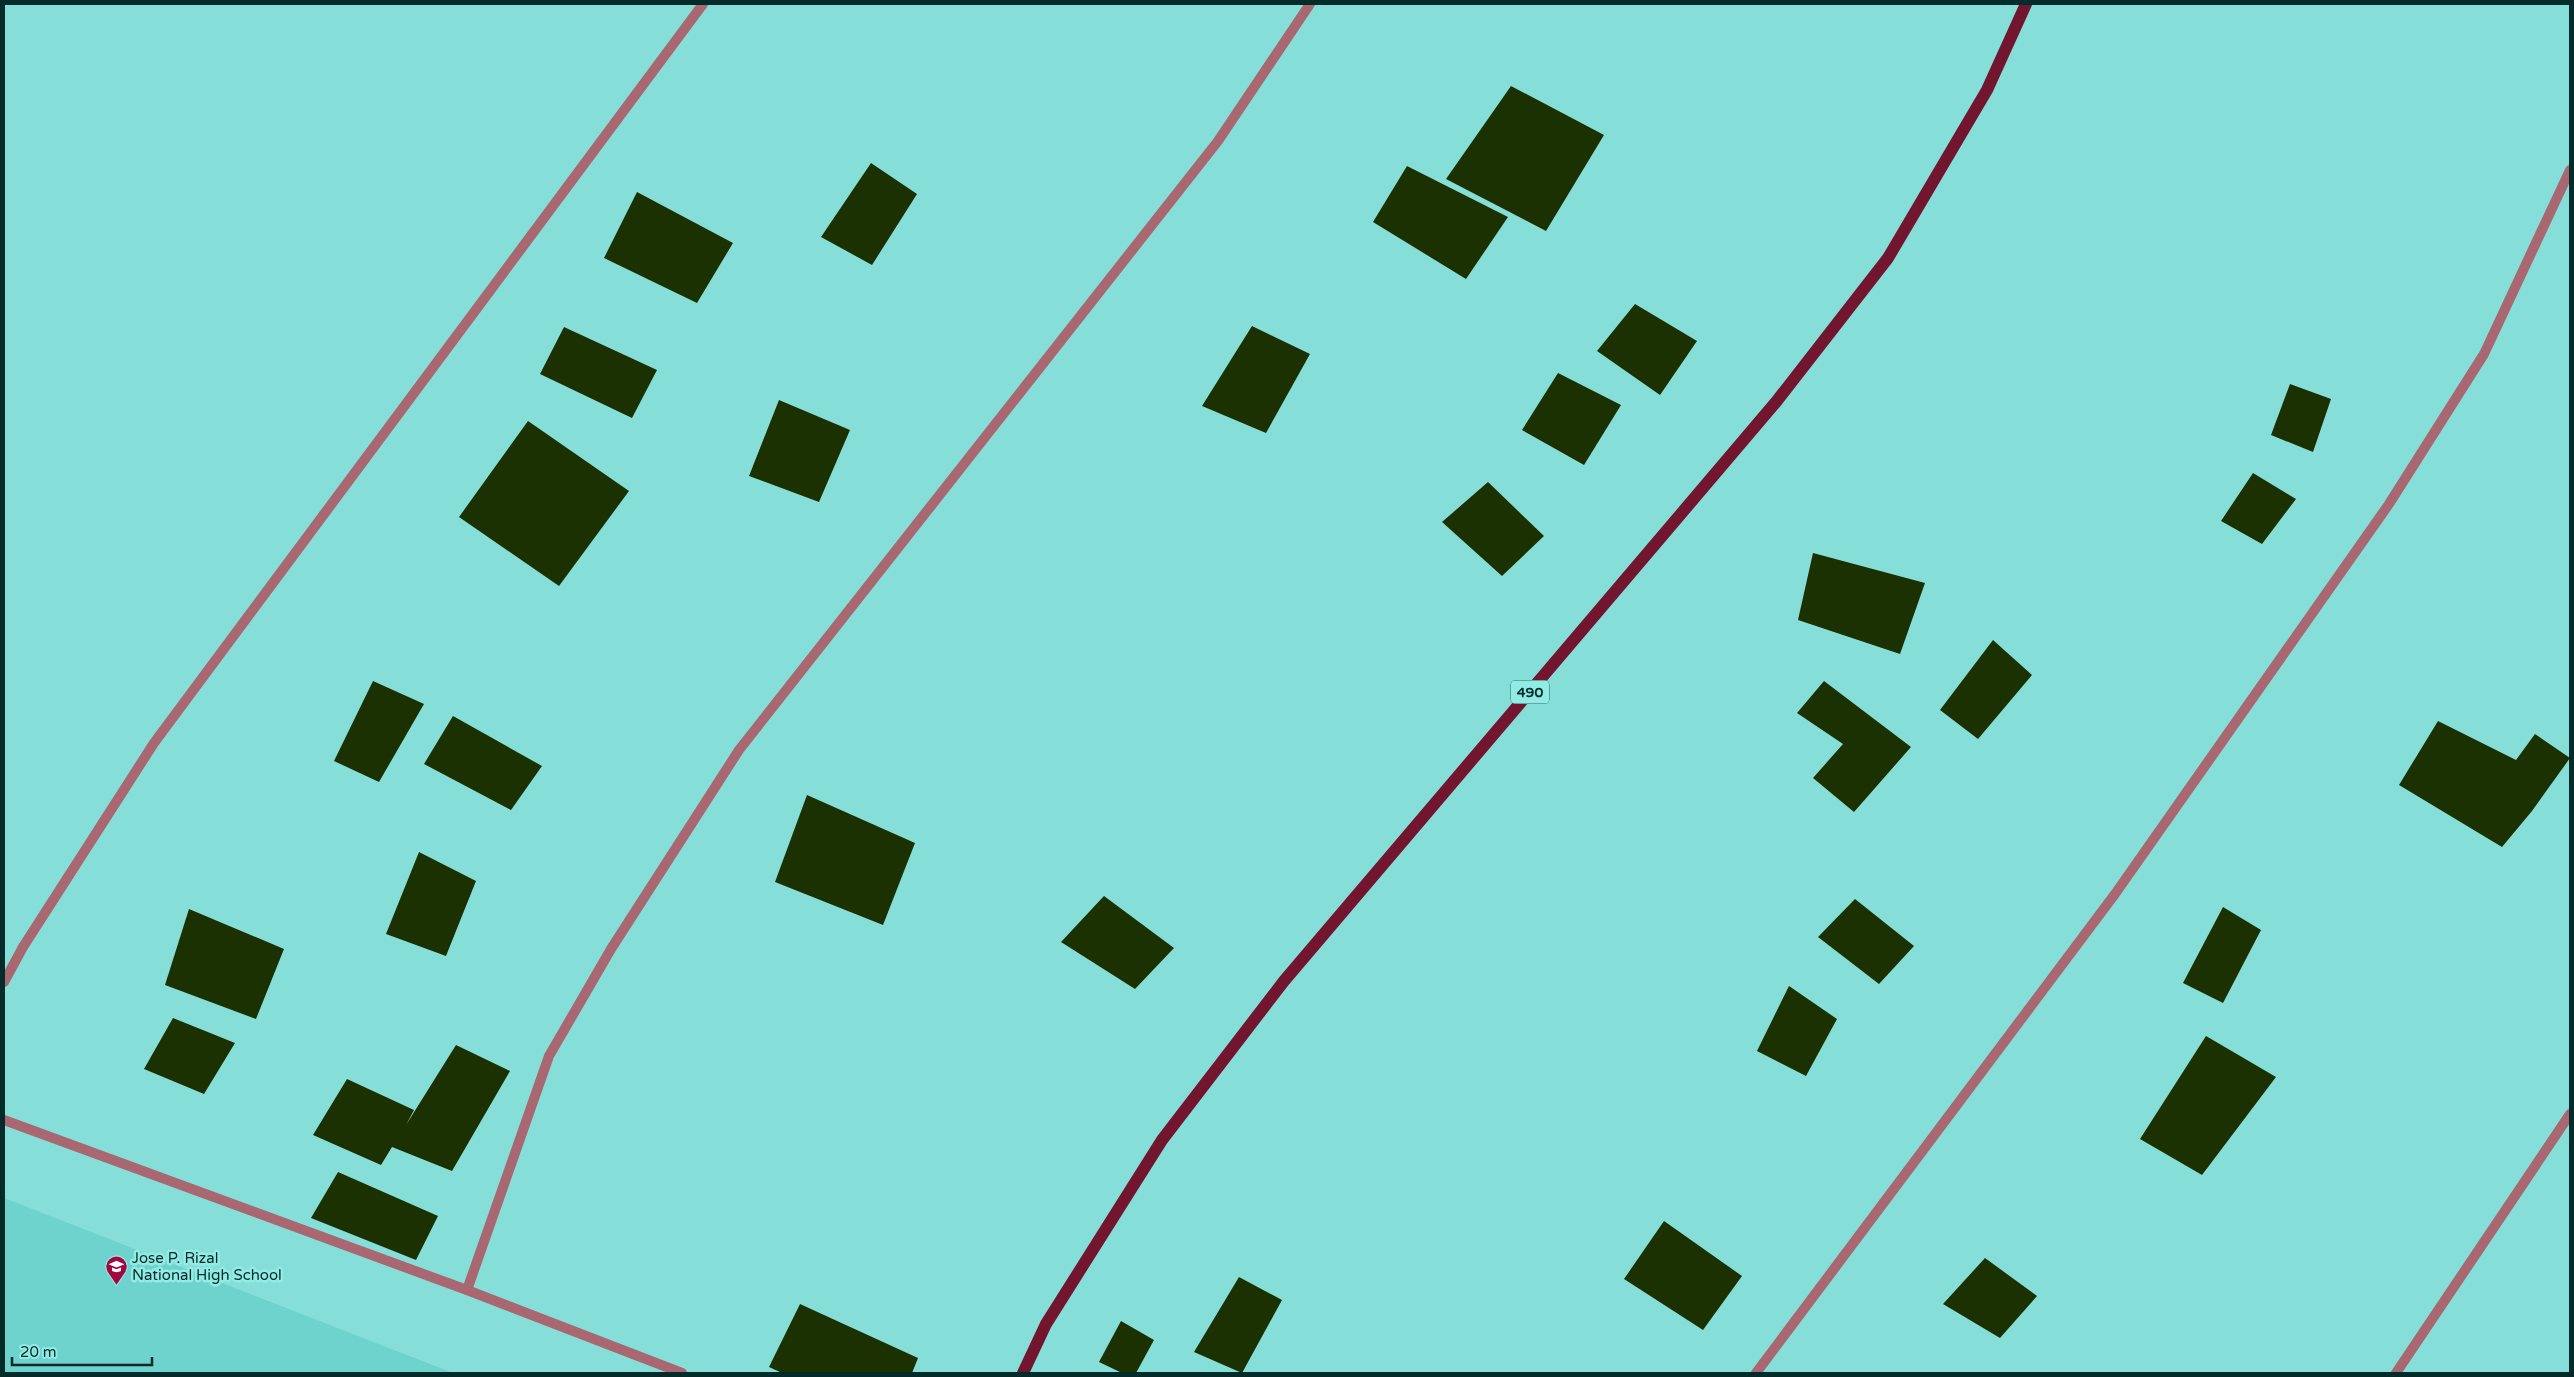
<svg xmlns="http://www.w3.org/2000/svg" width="2574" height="1377" viewBox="0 0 2574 1377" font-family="'Varela Round',sans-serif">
<rect width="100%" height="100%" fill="#86ded9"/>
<!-- built -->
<polygon fill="#6ed2cd" points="4,1198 453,1373 4,1373"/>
<!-- building -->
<g fill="#1c3102">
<polygon points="1511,86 1604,135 1546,231 1446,179"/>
<polygon points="871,163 917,194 872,265 821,237"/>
<polygon points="1407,166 1508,217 1466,279 1373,222"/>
<polygon points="637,192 733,243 697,303 604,258"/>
<polygon points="1635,304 1697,341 1660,395 1597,351"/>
<polygon points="1252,326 1310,354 1266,433 1202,406"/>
<polygon points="564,327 657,370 632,418 540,374"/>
<polygon points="1558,373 1621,405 1584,465 1522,430"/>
<polygon points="2290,384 2331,399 2313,452 2271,435"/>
<polygon points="779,400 850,430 819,502 749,476"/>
<polygon points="528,421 629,491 559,586 459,517"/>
<polygon points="2253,473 2296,499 2262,544 2221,521"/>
<polygon points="1488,482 1544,536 1502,576 1442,522"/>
<polygon points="1813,553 1925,583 1900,654 1798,620"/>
<polygon points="1993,640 2032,675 1978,739 1940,710"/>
<polygon points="373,681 424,704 379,782 334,761"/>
<polygon points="1824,681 1911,747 1854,812 1813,778 1843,744 1797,713"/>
<polygon points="453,716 542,766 511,810 424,764"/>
<polygon points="2438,721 2516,760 2535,734 2570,758 2532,811 2502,847 2399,785"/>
<polygon points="807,795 915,843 883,925 775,882"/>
<polygon points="419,852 476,881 446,956 386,934"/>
<polygon points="1104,896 1174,948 1135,989 1061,942"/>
<polygon points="1855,899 1914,946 1879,984 1818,937"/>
<polygon points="2223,907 2261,930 2223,1003 2183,983"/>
<polygon points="189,909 284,949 256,1019 165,985"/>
<polygon points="1789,986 1837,1019 1806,1076 1757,1051"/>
<polygon points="173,1018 235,1043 204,1094 144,1069"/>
<polygon points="2206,1036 2276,1077 2202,1175 2140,1139"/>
<polygon points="456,1045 510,1071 452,1171 392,1147 381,1165 313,1135 347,1079 414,1110 406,1125"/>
<polygon points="338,1172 438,1216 416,1260 311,1218"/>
<polygon points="1664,1221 1742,1276 1703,1330 1624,1279"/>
<polygon points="1985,1258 2037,1296 2000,1338 1943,1304"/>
<polygon points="1239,1277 1282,1300 1242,1373 1194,1352"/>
<polygon points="800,1304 918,1358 912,1373 782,1373 769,1367"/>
<polygon points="1121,1321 1154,1340 1136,1373 1122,1373 1099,1362"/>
</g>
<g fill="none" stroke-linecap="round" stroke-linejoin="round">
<!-- street -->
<g stroke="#a96871" stroke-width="10">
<polyline points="4,982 23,947 154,743 703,4"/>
<polyline points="4,1120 467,1290 682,1373"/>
<polyline points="467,1290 549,1056 611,949 739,750 1218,141 1310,4"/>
<polyline points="1756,1373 2115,894 2389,504 2484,354 2570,170"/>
<polyline points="2396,1373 2570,1114"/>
</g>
<!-- primary -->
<polyline stroke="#72152e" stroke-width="12" points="1023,1373 1046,1324 1162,1140 1284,981 1776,402 1888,258 1987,90 2026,4"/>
</g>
<!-- icons -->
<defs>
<symbol id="school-pin" viewBox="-11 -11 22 30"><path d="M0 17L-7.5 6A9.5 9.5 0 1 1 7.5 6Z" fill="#a3073e" stroke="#93ebe6"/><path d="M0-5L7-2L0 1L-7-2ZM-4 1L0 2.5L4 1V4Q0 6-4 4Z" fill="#fff"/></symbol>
</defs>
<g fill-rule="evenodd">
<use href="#school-pin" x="104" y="1254" width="25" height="34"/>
</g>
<g text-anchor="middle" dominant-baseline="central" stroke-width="5" stroke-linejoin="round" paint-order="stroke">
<!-- shield labels -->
<rect fill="#93ebe6" stroke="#2e6562" stroke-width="1" x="1511" y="680.5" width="38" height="23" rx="4"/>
<g font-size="14" font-weight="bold" fill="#032b2a">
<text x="1530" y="692">490</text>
</g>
<!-- poi labels -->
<g font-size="15" fill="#032b2a" stroke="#93ebe6" text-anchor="start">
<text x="132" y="1258">Jose P. Rizal<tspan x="132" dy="17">National High School</tspan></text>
</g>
</g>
<!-- border -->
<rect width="2574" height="1377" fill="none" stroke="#032b2a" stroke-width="10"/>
<!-- scale -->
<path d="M12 1357v8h140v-8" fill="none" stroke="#032b2a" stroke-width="2.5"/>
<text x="20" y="1357" font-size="15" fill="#032b2a" stroke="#93ebe6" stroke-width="4" paint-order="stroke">20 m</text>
</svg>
